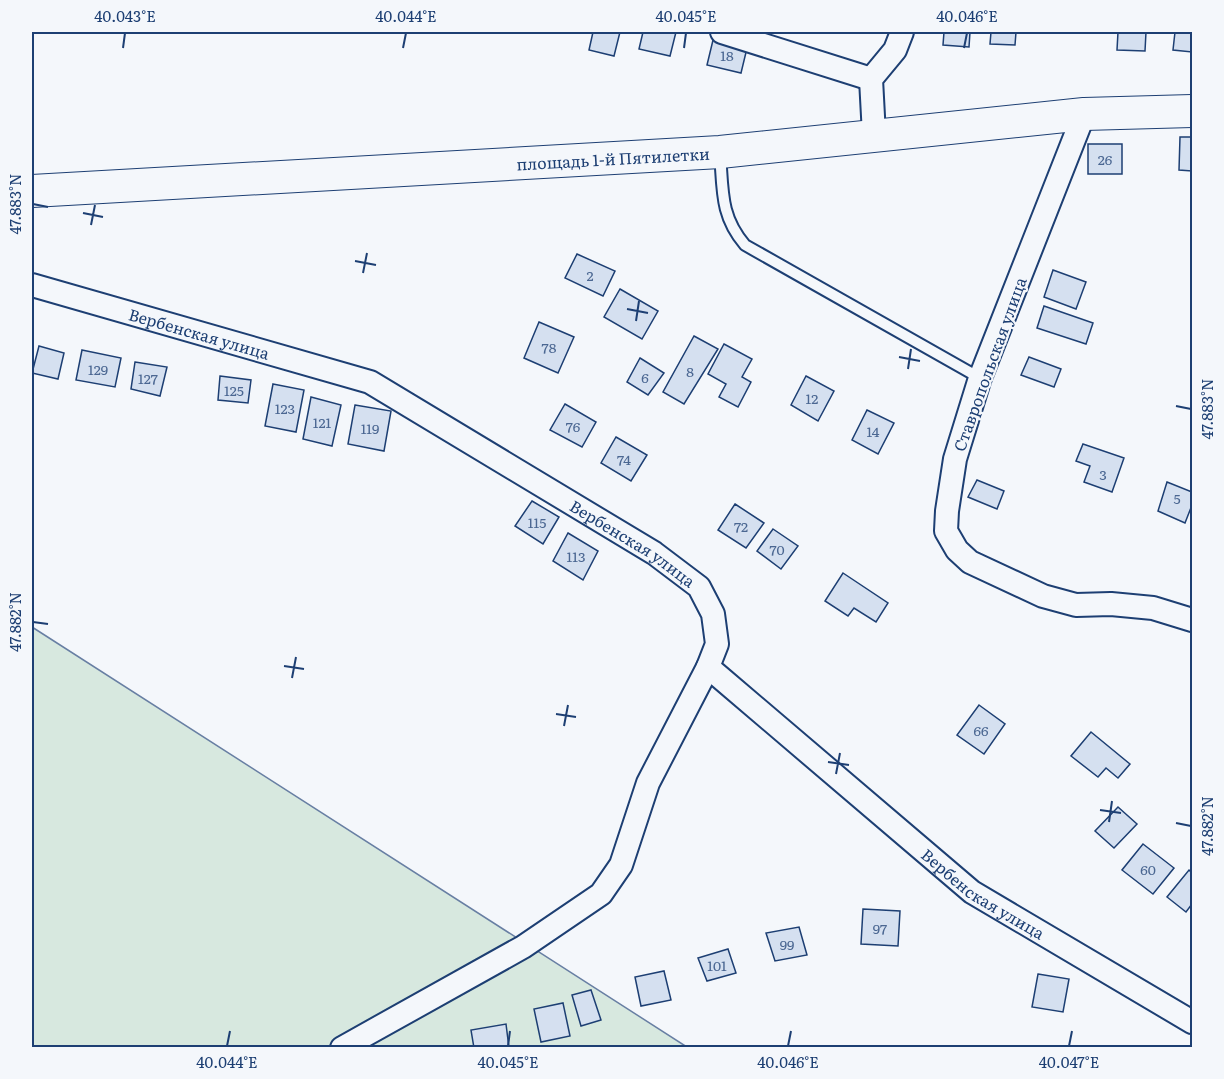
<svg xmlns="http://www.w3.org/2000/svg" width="1224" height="1079" viewBox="0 0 1224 1079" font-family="Literata,serif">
<rect width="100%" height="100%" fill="#f4f7fb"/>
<!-- green -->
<polygon fill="#d7e8df" stroke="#687fa3" stroke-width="1.5" points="32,627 687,1047 32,1047"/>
<!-- building -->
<g fill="#d5e0f0" stroke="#1d3f73" stroke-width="1.5">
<polygon points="593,32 620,32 614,56 589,50"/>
<polygon points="643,32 676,32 670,56 639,49"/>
<polygon points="944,32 970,32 969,47 943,45"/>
<polygon points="991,32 1016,32 1015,45 990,44"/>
<polygon points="1118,32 1146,32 1145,51 1117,50"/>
<polygon points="1175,32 1192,32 1192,52 1173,50"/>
<polygon points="714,36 748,44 741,73 707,65"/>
<polygon points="1180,137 1192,137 1192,171 1179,170"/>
<rect x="1088" y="144" width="34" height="30"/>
<polygon points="577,254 615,271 603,296 565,278"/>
<polygon points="1053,270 1086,282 1076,309 1044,297"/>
<polygon points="620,289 658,311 642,339 604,317"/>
<polygon points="1044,306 1093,323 1086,344 1037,328"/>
<polygon points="539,322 574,337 558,373 524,358"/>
<polygon points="694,336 718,349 684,404 663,392"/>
<polygon points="724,344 752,359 742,377 751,382 738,407 719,397 726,384 708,374"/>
<polygon points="39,346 64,353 58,379 32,373"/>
<polygon points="82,350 121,358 115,387 76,380"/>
<polygon points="1029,357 1061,369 1054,387 1021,375"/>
<polygon points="640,358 664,373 648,395 627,382"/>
<polygon points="135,362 167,367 160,396 131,389"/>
<polygon points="220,376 251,380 248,403 218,400"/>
<polygon points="806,376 834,391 818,421 791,405"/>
<polygon points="273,384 304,390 296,432 265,426"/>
<polygon points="311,397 341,405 332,446 303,439"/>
<polygon points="565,404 596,422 582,447 550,430"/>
<polygon points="355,405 391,411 384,451 348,444"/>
<polygon points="867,410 894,423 878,454 852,440"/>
<polygon points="616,437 647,455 631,481 601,463"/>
<polygon points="1083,444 1124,458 1112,492 1084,482 1090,466 1076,461"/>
<polygon points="977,480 1004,491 997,509 968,497"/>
<polygon points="1167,482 1192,492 1192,505 1185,523 1158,511"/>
<polygon points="532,501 559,517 543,544 515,526"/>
<polygon points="735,504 764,523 746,548 718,530"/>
<polygon points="773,529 798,546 781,569 757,551"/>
<polygon points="568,533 598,551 583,580 553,561"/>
<polygon points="843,573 888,603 876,622 854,608 848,616 825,601"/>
<polygon points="979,705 1005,724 984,754 957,735"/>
<polygon points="1091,732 1130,764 1118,778 1106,768 1098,777 1071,756"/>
<polygon points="1118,807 1137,824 1114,848 1095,831"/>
<polygon points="1143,844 1174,868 1153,894 1122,870"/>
<polygon points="1189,870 1192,873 1192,904 1186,912 1167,897"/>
<polygon points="863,909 900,911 898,946 861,944"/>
<polygon points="799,927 807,955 775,961 766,933"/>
<polygon points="728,949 736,973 707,981 698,958"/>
<polygon points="664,971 671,1000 641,1006 635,977"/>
<polygon points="1038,974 1069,979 1063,1012 1032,1007"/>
<polygon points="591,990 601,1020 581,1026 572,995"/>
<polygon points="563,1003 570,1036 541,1042 534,1009"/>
<polygon points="506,1024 509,1048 474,1048 471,1030"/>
</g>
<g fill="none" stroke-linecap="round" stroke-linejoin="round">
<defs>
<path id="lane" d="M720,153c3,37 0,63 25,92l235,133"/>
<g id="street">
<polyline points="722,32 871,79"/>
<polyline points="1084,114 980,378 955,459 947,511 946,531 957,550 970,562 1043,596 1076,605 1111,604 1153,608 1192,620"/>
<polyline points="874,135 871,79 895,50 902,32"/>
<path id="s1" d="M32,285l338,97 284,171 45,34 14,27 4,30 -9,23 264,225 220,130"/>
<polyline points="342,1048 523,947 601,894 621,865 648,783 708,667"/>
</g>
<g id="secondary">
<path id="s2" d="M32,191l688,-39 364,-38 108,-3"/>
</g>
</defs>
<!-- lane casing -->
<use href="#lane" stroke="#1d3f73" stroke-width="14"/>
<!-- street casing -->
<use href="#street" stroke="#1d3f73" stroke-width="26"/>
<!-- secondary casing -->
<use href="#secondary" stroke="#1d3f73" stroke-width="34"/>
<!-- lane -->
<use href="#lane" stroke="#f4f7fb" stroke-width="10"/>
<!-- street -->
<use href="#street" stroke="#f4f7fb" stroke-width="22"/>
<!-- secondary -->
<use href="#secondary" stroke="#f4f7fb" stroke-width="32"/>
</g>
<!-- ticks -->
<path fill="none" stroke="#1d3f73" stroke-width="2" d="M123,48l2,-15M403,48l3,-15M684,48l2,-15M964,48l3,-15M33,204l15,3M83,213l20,4M91,225l4,-20M355,261l21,4M363,273l4,-20M627,309l21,4M636,321l3,-20M899,357l21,4M908,369l3,-20M1176,406l15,3M33,622l15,2M284,666l20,3M292,678l4,-21M556,714l20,3M564,726l4,-21M828,762l21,3M836,774l4,-21M1100,810l21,3M1109,822l3,-21M1176,823l15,3M227,1046l3,-15M508,1046l2,-15M788,1046l3,-15M1069,1046l3,-15"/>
<g text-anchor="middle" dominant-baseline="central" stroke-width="4.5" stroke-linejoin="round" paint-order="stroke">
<!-- number labels -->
<g font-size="14" fill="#4b6792">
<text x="727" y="55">18</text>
<text x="1105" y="159">26</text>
<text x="590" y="275">2</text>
<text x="549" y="347">78</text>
<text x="98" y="369">129</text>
<text x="690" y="371">8</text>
<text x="645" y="377">6</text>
<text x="148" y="378">127</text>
<text x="234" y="390">125</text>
<text x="812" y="398">12</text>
<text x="285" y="408">123</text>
<text x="322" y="422">121</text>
<text x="573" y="426">76</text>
<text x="370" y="428">119</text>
<text x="873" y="431">14</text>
<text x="624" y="459">74</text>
<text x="1103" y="474">3</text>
<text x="1177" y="498">5</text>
<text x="537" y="522">115</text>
<text x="741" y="526">72</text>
<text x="777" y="549">70</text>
<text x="576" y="556">113</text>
<text x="981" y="730">66</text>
<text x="1148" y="869">60</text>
<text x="880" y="928">97</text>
<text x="787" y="944">99</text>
<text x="717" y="965">101</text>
</g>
<!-- street labels -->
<g font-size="16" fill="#1d3f73" stroke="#f4f7fb">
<text stroke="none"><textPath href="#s2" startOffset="582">площадь 1-й Пятилетки</textPath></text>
<text stroke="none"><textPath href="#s1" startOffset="174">Вербенская улица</textPath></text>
<text transform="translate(989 364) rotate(-70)">Ставропольская улица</text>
<text stroke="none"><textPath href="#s1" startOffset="660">Вербенская улица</textPath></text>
<text stroke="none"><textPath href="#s1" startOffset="1182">Вербенская улица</textPath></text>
</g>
</g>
<!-- border -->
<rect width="1224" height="1079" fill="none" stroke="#f4f7fb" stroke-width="66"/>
<rect x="33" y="33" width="1158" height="1013" fill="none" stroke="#1d3f73" stroke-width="2"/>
<g font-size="15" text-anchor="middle" fill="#1d3f73">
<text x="125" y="22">40.043°E</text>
<text x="406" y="22">40.044°E</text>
<text x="686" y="22">40.045°E</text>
<text x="967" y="22">40.046°E</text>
<text transform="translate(16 204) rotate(-90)" y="5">47.883°N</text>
<text transform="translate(1208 409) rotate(-90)" y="5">47.883°N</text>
<text transform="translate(16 622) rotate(-90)" y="5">47.882°N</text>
<text transform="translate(1208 826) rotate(-90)" y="5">47.882°N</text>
<text x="227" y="1068">40.044°E</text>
<text x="508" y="1068">40.045°E</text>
<text x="788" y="1068">40.046°E</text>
<text x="1069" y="1068">40.047°E</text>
</g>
</svg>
